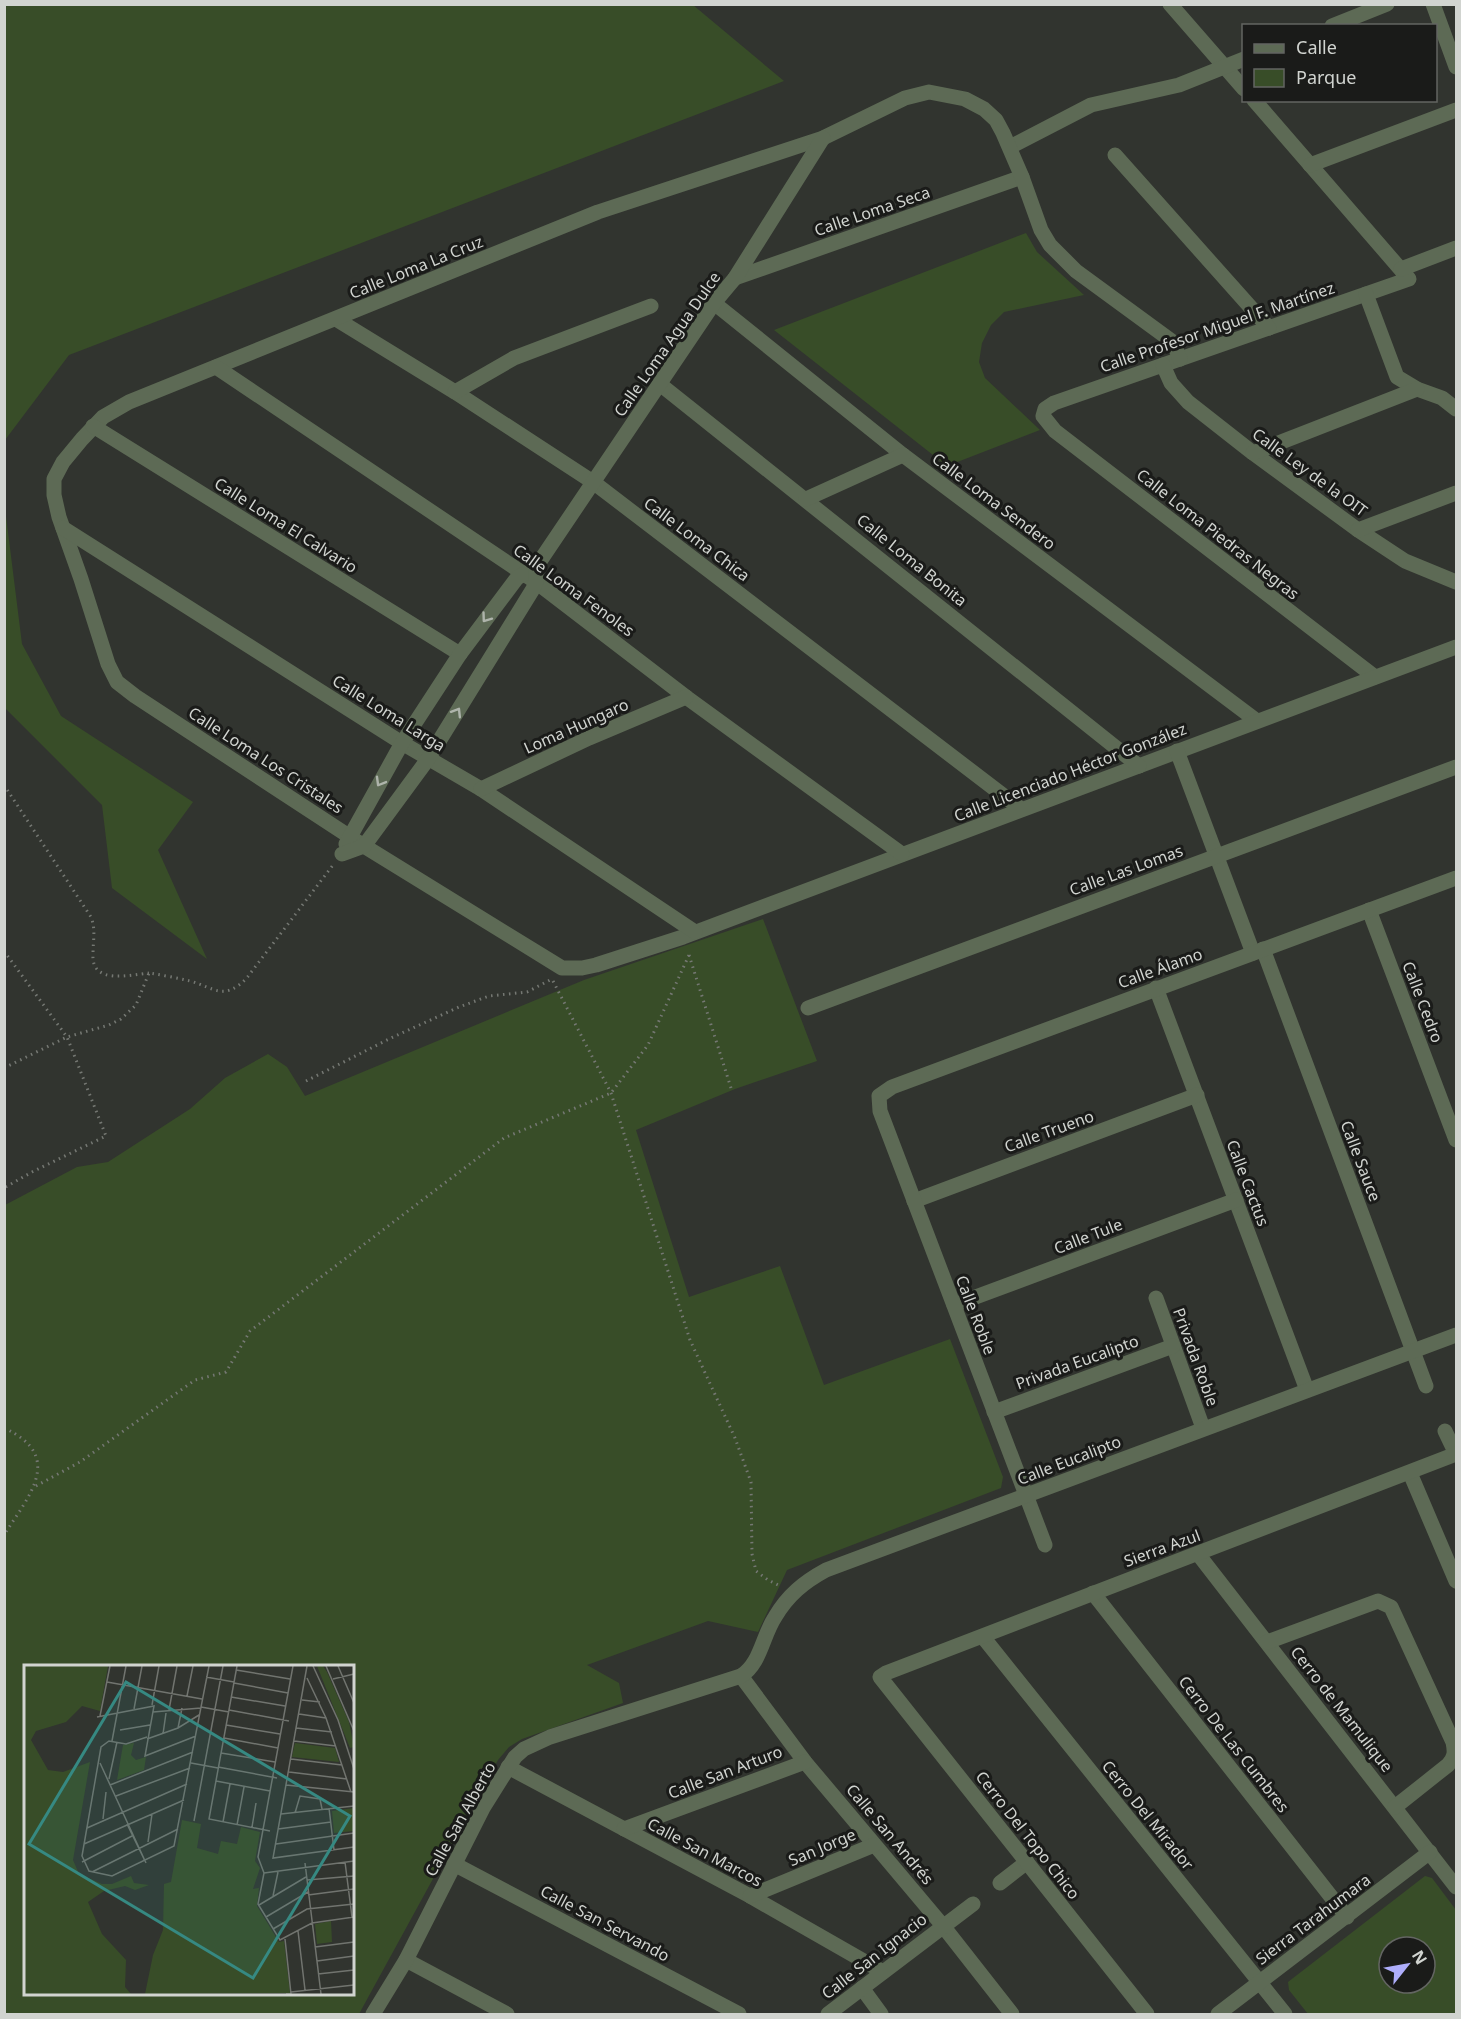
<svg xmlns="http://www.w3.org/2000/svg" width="1461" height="2019" viewBox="0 0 1461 2019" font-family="'Noto Sans',sans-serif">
<rect width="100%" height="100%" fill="#31342f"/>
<!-- green -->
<g fill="#384d28" fill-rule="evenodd">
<polygon points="4,5 693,5 784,81 69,355 5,440"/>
<polygon points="1026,233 1037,252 1084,295 1004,312 991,325 982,343 979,362 985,378 1040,430 947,466 774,330"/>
<polygon points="5,508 22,644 61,716 193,802 158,850 207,959 112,888 102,805 5,708"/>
<path d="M763,919l54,142 -82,28 -99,41 53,167 91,-31 44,119 126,-46 53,138 -2,11 -214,82 -29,62 -50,-11 -121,44 32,18 4,20 -101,36 -13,8 -11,13 -139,254h-354v-809l72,-38 31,-5 82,-53 35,-31 43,-24 19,13 18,29 279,-116zM352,1666v328h-326v-328z"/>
<path d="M1425,1876l7,2 24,32v104h-148l-19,-24 -1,-8zM1389,1947h36v36h-36z"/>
</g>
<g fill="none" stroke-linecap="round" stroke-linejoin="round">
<!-- path -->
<g stroke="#757873" stroke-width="3" stroke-dasharray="1.5 4.5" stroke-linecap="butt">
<path d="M4,785l87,132c5,13 2,23 2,37 -2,31 36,21 56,19"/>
<polyline points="4,951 67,1037 106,1136 32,1172 4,1188"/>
<polyline points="689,955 731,1088"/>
<polyline points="553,981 611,1093 690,1340 735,1438 751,1482 752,1554 756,1571 768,1580 780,1586"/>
<path d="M4,1068l63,-31 42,-12 12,-6 15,-14 13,-32c13,2 28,5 41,8 25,7 33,20 56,-2l87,-114"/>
<polyline points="306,1081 391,1038 459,1007 489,996 527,992 552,979"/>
<path d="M4,1428c62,28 24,69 0,107"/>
<polyline points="36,1486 80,1462 195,1380 226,1372 250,1331 504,1138 611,1093 648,1045 689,955"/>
</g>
<!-- minor -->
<g stroke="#5d6a55" stroke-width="15">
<polyline points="1170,4 1244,89"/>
<polyline points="1433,4 1456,67"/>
<polyline points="1332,26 1387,4"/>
<polyline points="1254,100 1409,279 1054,403 1045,409 1043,416 1055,431 1375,677"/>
<polyline points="1010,147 1091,105 1179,85 1244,59"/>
<polyline points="1115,155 1269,328"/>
<polyline points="1310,165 1456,110"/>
<polyline points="1401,269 1456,248"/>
<polyline points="735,278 1022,177"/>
<polyline points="1366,294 1397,377 1417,389 1442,398 1456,409"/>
<polyline points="714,303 903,455 1257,721"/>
<polyline points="336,319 455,392 593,482 1021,809"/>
<polyline points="1180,359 1173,342 1076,271 1050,245 1041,230 1022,177 1003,133 996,120 984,109 965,99 929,92 905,98 823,138 598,212 129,402 103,417 82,439 63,462 54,479 54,495 59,517 81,579 108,664 117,682 135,696 364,846 562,968 582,968 596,965 683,937 1456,647"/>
<polyline points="1163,365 1171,383 1188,402 1253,453 1358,530 1405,561 1456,582"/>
<polyline points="216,367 536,582 686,697 902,854"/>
<polyline points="661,385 1139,766"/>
<polyline points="455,392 514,358 651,306"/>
<polyline points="93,426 460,654"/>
<polyline points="1253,453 1417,389"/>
<polyline points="806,499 903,455"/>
<polyline points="63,528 402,743 481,789 695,932"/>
<polyline points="1358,530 1456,493"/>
<polyline points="1177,751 1253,953"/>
<polyline points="481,789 589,738 686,697"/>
<polyline points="346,844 402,743 460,654 517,578 531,570"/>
<polyline points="342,854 364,846 428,759 533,589 536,582 536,567 714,303 735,278 823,138"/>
<polyline points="1369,910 1456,1140"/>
<polyline points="1263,949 1426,1386"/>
<polyline points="1156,988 1307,1390"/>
<polyline points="808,1008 1456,767"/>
<polyline points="914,1201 1197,1095"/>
<polyline points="1156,1298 1203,1428"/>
<polyline points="954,1305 1236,1200"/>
<polyline points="994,1412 1173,1346"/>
<polyline points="1445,1431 1456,1454"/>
<polyline points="1410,1473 1456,1581"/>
<polyline points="1045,1545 880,1111 879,1096 892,1087 1456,878"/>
<polyline points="1198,1554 1456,1887"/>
<polyline points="1093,1593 1347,1917"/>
<polyline points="983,1637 1285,2014"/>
<path d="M1267,1642l111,-41 13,6 62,135c2,10 2,15 -5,23l-53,42"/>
<polyline points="741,1676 805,1762 943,1926 1012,2014"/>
<polyline points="508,1767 750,1896 883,1972"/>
<polyline points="624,1829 805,1762"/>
<polyline points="454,1864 739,2014"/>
<polyline points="1000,1883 1027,1862"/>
<polyline points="750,1896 874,1845"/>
<polyline points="406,1960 507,2014"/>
<polyline points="862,1988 881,2014"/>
<path d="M373,2014l33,-54 77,-152 32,-51 9,-8 26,-12 191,-61c20,-13 21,-39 34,-59 13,-22 29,-35 51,-47l630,-235"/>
<polyline points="828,2014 973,1904"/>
<polyline points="1147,2014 880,1677 886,1673 1456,1454"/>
<polyline points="1218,2014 1430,1852"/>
</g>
</g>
<!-- one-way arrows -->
<defs><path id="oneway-chevron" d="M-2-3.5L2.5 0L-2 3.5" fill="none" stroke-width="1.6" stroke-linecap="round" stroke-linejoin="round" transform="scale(1.5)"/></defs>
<g stroke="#aeb4ab">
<use href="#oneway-chevron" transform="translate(486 618) rotate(126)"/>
<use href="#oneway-chevron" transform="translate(457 712) rotate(-58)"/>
<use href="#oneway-chevron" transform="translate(380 782) rotate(120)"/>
</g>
<g text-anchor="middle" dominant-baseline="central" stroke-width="6" stroke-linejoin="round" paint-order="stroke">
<!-- street labels -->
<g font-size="16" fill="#d1d4d0" stroke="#1a1b19">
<text transform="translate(872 211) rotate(-19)">Calle Loma Seca</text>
<text transform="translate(416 267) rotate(-22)">Calle Loma La Cruz</text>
<text transform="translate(1217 327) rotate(-19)">Calle Profesor Miguel F. Martínez</text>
<text transform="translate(667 344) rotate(-55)">Calle Loma Agua Dulce</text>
<text transform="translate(1310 472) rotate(36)">Calle Ley de la OIT</text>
<text transform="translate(994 501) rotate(37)">Calle Loma Sendero</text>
<text transform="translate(286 525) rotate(32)">Calle Loma El Calvario</text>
<text transform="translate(1218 534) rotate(38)">Calle Loma Piedras Negras</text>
<text transform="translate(697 539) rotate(37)">Calle Loma Chica</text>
<text transform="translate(912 560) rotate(39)">Calle Loma Bonita</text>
<text transform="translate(574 590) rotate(36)">Calle Loma Fenoles</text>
<text transform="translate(389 713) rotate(32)">Calle Loma Larga</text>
<text transform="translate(576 726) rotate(-24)">Loma Hungaro</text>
<text transform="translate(266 760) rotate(33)">Calle Loma Los Cristales</text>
<text transform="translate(1070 772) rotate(-21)">Calle Licenciado Héctor González</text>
<text transform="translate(1126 870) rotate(-20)">Calle Las Lomas</text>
<text transform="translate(1160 968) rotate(-20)">Calle Álamo</text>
<text transform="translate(1423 1002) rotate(69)">Calle Cedro</text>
<text transform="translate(1049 1131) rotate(-20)">Calle Trueno</text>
<text transform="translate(1361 1161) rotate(69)">Calle Sauce</text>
<text transform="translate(1248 1183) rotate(69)">Calle Cactus</text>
<text transform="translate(1088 1236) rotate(-21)">Calle Tule</text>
<text transform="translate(976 1315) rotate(69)">Calle Roble</text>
<text transform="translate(1196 1357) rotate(70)">Privada Roble</text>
<text transform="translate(1077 1362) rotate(-20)">Privada Eucalipto</text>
<text transform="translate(1069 1460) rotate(-21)">Calle Eucalipto</text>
<text transform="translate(1162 1548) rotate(-20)">Sierra Azul</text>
<text transform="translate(1342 1709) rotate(52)">Cerro de Mamulique</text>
<text transform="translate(1234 1744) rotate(52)">Cerro De Las Cumbres</text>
<text transform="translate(725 1772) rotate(-21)">Calle San Arturo</text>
<text transform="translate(1148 1815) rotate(51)">Cerro Del Mirador</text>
<text transform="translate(460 1819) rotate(-61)">Calle San Alberto</text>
<text transform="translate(890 1834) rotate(50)">Calle San Andrés</text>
<text transform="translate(1028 1835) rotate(52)">Cerro Del Topo Chico</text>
<text transform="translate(822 1847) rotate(-23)">San Jorge</text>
<text transform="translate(705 1852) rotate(28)">Calle San Marcos</text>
<text transform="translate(1313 1919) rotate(-37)">Sierra Tarahumara</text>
<text transform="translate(605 1923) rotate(28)">Calle San Servando</text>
<text transform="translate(874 1956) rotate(-38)">Calle San Ignacio</text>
</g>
</g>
<!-- overview -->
<g transform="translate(24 1665)">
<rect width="330" height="330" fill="#31342f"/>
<path d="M0,1h84l-8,45 -18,-5 -16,16 -30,9 -5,9 17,30 15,2 27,-10 -17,98 6,14 23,10h10l19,-8 3,7 15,2 -14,5 -10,-4 -21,5 -16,11 14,32 24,26 -1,27 6,7h-107zM293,1h6l4,6 22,50 5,25 -4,1zM110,78l-3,12 5,5 10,-3 -2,13 -27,10 6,-35zM271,78l40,5 4,14 -47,-5zM330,143v23l-20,2 -2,-22zM158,155l19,4 -4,24 21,6 3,-13 16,3 4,-17 19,5 -5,29 5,7 -7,21 6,-1 -2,18 22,36 5,-1 6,52 -145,1 8,-39 10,-25 1,-46 7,-2zM307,256l1,21 -15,2 -2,-20z" fill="#384d28"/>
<path fill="none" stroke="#71746f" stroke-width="1.5" d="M213,1l-28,153 61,12M283,1l-34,192 81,-11M289,1l25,54 16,49M302,1l28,65M314,1l16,37M212,5l54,9M182,12l28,5M283,13l19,40 25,74M309,14l21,-5M83,17l95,17M210,18l54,10M163,31l6,-30M207,32l54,9M278,35l18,2M128,40l7,-39M177,42l28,5M110,44l8,-43M145,45l8,-44M205,45l60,11M129,47l48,-4M275,49l27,4M76,51l10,-50M73,52l57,-11 -9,50 51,-20M202,60l54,9M154,63l4,-20M272,63l36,4M96,65l30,-5M139,69l3,-21M123,72l-21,7 -17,-3 -8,6 -19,109 7,15 23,5 62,-30 35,-180M200,73l54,10M123,74l31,-11 21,-13M88,76l14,-75M270,76l42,5M197,88l54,9M267,94l51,6M76,98l46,100M167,98l27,5M194,102l59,11M265,107l58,7M85,114l8,-37M192,116l54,10M86,120l83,-33M262,120l68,7M92,131l74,-28M305,143l5,42M271,148l5,-17 20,3 2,10M257,149l73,-8M79,154l3,-27M170,156l29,-155M199,157l7,-38M103,159l18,37M213,160l7,-38M228,162l4,-24M63,163l100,-44M254,164l53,-7M124,177l4,-28M60,179l100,-44M252,179l78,-11M58,197l50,-26M321,197l7,55M281,198l16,131M68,207l86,-43M240,208l-6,-16 35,-191M240,208l-6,31 22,36 32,-17 42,-6M240,208l90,-12M283,215l47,-4M284,230l46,-6M249,231l5,-24M235,240l47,-28M242,252l42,-25M249,264l34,-20 47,-5M274,266l7,59M261,274l6,55h-5M291,282l39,-5M293,296l37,-5M294,309l36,-4M267,327l63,-7"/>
<path fill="#368982" fill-opacity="0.15" stroke="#368982" stroke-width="3" d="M102,17l224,134 -97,162 -224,-134z"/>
<rect width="330" height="330" fill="none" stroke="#d1d4d0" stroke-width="3"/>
</g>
<!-- border -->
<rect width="1461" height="2019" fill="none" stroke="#d1d4d0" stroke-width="12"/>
<!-- legend -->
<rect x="1242" y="24" width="195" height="78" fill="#1a1b19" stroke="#636562" stroke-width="1.5"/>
<rect x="1254" y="44" width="30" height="9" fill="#5d6a55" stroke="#636562" stroke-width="1.5"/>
<text x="1296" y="54" font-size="18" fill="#d1d4d0">Calle</text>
<rect x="1254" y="69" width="30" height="18" fill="#384d28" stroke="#636562" stroke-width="1.5"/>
<text x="1296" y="84" font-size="18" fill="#d1d4d0">Parque</text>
<!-- north arrow -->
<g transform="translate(1407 1965) rotate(59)"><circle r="28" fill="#1a1b19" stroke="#636562" stroke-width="1.5"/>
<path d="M0-4.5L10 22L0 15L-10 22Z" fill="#aeaefb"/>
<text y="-9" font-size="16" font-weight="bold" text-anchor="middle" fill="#d1d4d0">N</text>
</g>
</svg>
